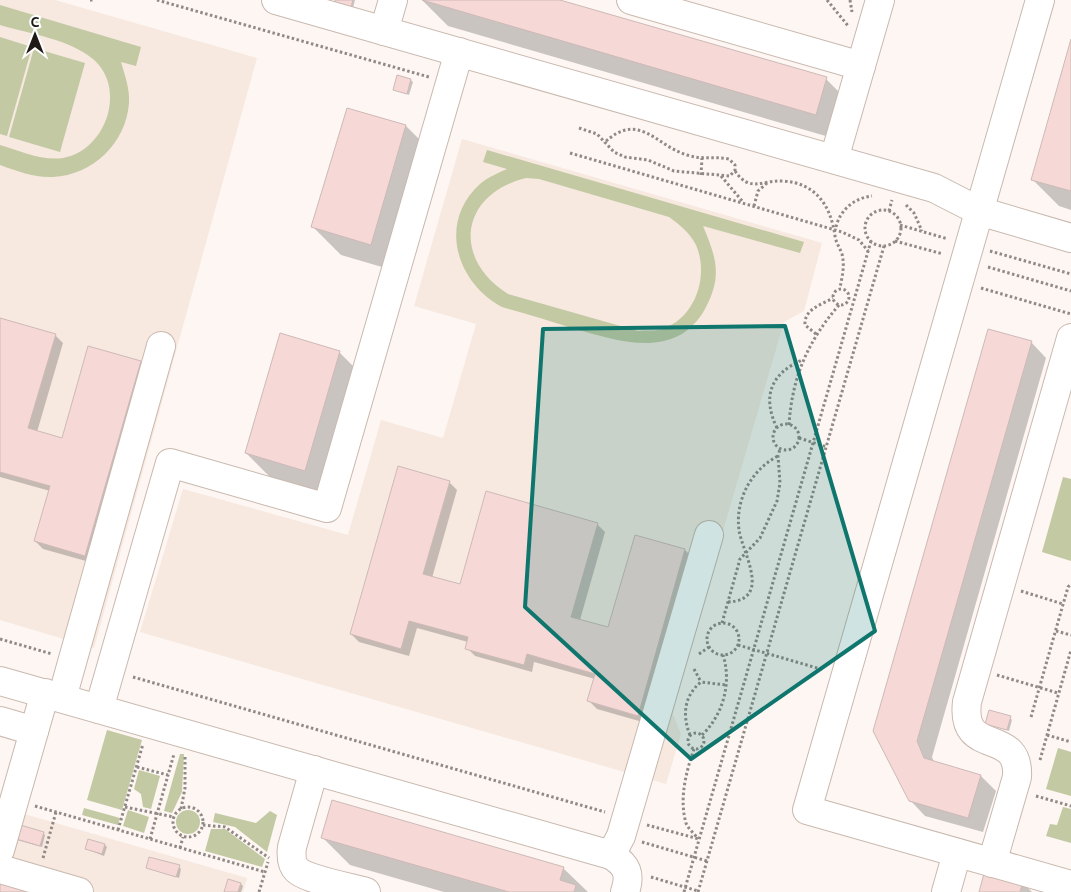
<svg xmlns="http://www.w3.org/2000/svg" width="1071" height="892" viewBox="0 0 1071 892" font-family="Ubuntu,sans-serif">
<rect width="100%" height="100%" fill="#fdf6f2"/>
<!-- built -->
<g fill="#f7e9e0">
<polygon points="0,0 55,0 257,58 94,648 0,620"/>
<polygon points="462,139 822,243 804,311 784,322 671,709 681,734 666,784 140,632 183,489 348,535 381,420 443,438 476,324 414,306"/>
<polygon points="0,807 247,878 243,892 0,892"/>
</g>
<!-- green -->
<g fill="#c3c9a3" fill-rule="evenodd">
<path d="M0,5l141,42 -5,19 -15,-4c4,14 9,27 8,41 -3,40 -36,72 -76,74 -18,1 -36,-6 -53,-12v-20c20,6 42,16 63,13 44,-8 64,-70 30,-99 -24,-20 -63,-25 -93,-34z"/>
<polygon points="0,37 32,47 7,136 0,134"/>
<polygon points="34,48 85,63 60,152 9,137"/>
<path d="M487,150l317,92 -4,11 -97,-27c13,31 20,50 2,83 -29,52 -86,32 -130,20 -24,-8 -49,-15 -73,-22 -45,-24 -65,-84 -22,-123 8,-7 18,-11 27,-15l-24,-7zM526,178l13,1 130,38c11,8 21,16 27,28 14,32 -2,77 -38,85 -6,1 -13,0 -20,1l-130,-37c-57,-36 -47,-100 18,-116z"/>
<polygon points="1063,477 1071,479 1071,561 1042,552"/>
<polygon points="107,730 142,740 122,810 87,800"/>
<polygon points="1058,748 1071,752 1071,796 1046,789"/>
<polygon points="180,754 184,754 182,792 172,813 164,811"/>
<polygon points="139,770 160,776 151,809 143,807 141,794 134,789"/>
<polygon points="1063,807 1071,809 1071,843 1046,836 1050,824 1057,825"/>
<polygon points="84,808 120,818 118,825 82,815"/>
<circle cx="188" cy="822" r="12"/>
<polygon points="128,810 149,817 144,833 123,826"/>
<polygon points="270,811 277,815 267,852 235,827 213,822 215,813 256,823"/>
<polygon points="211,829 225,829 265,859 262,867 205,851"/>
</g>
<!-- shadow -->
<g fill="#0003">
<polygon points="336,0 355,0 353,8 338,4"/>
<polygon points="422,0 556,0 826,79 853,106 843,141 448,26"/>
<polygon points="1071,44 1071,210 1059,206 1032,179"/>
<polygon points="411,80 413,82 409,95 394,89"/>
<polygon points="347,109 406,126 434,154 399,272 341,255 313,227"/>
<polygon points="0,319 55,335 63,343 37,432 63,439 140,362 148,370 93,563 43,549 35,541 50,491 0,477"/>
<polygon points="1031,342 1046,358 932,757 934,762 981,776 996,791 983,832 925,816 910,800 875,731"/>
<polygon points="339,352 367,380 333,498 274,481 246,453"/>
<polygon points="449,482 457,490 432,578 460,585 597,524 605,532 580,620 609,629 636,536 685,550 693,558 646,723 597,709 589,701 595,679 534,662 532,672 475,656 467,648 468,642 417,628 409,656 359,642 351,634"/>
<polygon points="1010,717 1012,720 1009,731 986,723"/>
<polygon points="18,825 43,833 45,835 42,847 17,840"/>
<polygon points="323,838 563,868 588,892 444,892 350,865"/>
<polygon points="105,845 107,847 104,856 86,849"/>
<polygon points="179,867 181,869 179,878 148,868"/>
<polygon points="1022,882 1032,892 980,892"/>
<polygon points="241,884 243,886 241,892 225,892"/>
</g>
<!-- building -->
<g fill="#f6d9d6" stroke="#cdb9b7">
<polygon points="335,0 353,0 351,7 335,2"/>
<polygon points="422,0 560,0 827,77 816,115"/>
<polygon points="1071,39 1071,191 1031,180"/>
<polygon points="397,75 411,79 407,94 393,90"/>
<polygon points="347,108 406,125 371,245 311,227"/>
<polygon points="0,318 56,334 28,428 62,438 88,346 141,361 85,556 34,541 50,486 0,472"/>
<polygon points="988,329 1032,341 917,741 924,758 981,775 968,818 909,801 873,731"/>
<polygon points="280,333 340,351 305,471 245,453"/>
<polygon points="398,466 450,481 423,574 460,584 486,491 598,523 571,617 608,627 635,535 685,549 638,716 587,701 595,674 527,654 524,665 465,649 468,637 409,621 401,649 350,634"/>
<polygon points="989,710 1011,716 1007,730 985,724"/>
<polygon points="332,800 564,867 560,880 576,885 574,892 509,892 321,838"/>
<polygon points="17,824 44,832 40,846 13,838"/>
<polygon points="88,839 105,844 102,854 85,849"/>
<polygon points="149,857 180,865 176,877 146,868"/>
<polygon points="985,870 1023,881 1020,892 979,892"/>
<polygon points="228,879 241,883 238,892 224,892"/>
<polygon points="0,883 32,892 0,892"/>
</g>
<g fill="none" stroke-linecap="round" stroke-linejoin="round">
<defs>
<g id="minor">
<polyline points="276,0 934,188 979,211 1071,238"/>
<polyline points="631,0 861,66"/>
<polyline points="1040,0 807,810 1071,885"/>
<polyline points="384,31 393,0"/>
<polyline points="834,159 880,0"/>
<path d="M0,681l611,174c16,10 20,19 14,37"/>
<polyline points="62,698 161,346"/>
<polyline points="99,709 170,463 327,508 459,52"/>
<polyline points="0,721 34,731"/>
<path d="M314,770l-22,77c-1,8 -1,17 5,23 9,9 55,18 69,22"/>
<polyline points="0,850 45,693"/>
<polyline points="611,855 621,836 709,535"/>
<path d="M992,863l25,-86c3,-52 -57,-18 -50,-75l104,-364"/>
<polyline points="0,869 79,892"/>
<polyline points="946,892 957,853"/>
</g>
</defs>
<!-- minor casing -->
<use href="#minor" stroke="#c9b9af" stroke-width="30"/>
<!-- path -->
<g stroke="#908986" stroke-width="3" stroke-dasharray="2.5 2.5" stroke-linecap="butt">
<polyline points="90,0 95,0"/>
<polyline points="157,0 429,77"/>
<polyline points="827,0 849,27"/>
<polyline points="850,0 852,12"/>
<path d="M579,128l18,6 17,18 11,5 23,3 26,11 56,5 5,-6v-5l-6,-6c-15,-3 -28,1 -42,-4 -31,-9 -48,-45 -83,-12"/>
<polyline points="570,153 842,232 859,240 868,251"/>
<path d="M735,171c15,22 26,9 48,10 33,2 48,25 52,55 1,7 5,12 7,18 3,12 0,23 -2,34"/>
<polyline points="701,175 702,158"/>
<polyline points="721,176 743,202"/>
<polyline points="906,205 914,213 922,231"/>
<polyline points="754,206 758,191 767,183"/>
<circle cx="883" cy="228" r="18"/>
<polyline points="889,211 892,200"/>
<polyline points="900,225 948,239"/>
<path d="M836,227c4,-17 18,-29 36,-31"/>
<polyline points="895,241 943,254"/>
<polyline points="990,251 1071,274"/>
<polyline points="988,267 1071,291"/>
<polyline points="981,288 1071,314"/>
<circle cx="841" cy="297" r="8"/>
<path d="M816,334l-11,-9c-1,-16 16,-20 28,-27"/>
<circle cx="786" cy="437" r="13"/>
<path d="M789,425c3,-48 19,-84 50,-120"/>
<path d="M777,428c-15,-31 -7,-54 25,-68"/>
<polyline points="799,438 827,447"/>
<polyline points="1021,591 1063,604"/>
<path d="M728,602c45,-2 14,-50 11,-72 -4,-30 12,-60 39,-74"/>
<polyline points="722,623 740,559 760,538 777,501 780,483 778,456 780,449"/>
<circle cx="723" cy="639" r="16"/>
<polyline points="1056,631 1071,635"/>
<polyline points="0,639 52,654"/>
<polyline points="738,645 824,670"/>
<polyline points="699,654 709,647"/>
<polyline points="694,669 701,682"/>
<polyline points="997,675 1058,693"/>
<polyline points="133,677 605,812"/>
<polyline points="1031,717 1068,587 1071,584"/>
<circle cx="696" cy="741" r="8"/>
<path d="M690,735c-8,-20 -6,-39 11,-53l25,3"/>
<path d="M702,735c21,-20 30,-52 21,-80"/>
<polyline points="1047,735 1071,742"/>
<path d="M694,749c-8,23 -15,50 -8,74 2,6 9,11 12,16"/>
<polyline points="1040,760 1071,650"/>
<polyline points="137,767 168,775 174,754"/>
<polyline points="1036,796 1071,806"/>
<polyline points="35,806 265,872"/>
<circle cx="188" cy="822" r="15"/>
<polyline points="125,807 174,817"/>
<polyline points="181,809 185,788 185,757"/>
<polyline points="203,825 225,827 269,858"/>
<polyline points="647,825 699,839"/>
<polyline points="118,830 143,744"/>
<polyline points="150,839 168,775"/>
<polyline points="642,842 707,861"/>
<polyline points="180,848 183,837"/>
<polyline points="43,858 56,812"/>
<polyline points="651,877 698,891"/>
<polyline points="259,892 268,862"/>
<polyline points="684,892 871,241"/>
<polyline points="698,892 884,246"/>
</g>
<!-- minor -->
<use href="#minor" stroke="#fff" stroke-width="28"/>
</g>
<!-- marked area -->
<path fill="#0f766e" fill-opacity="0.2" stroke="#0f766e" stroke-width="4" stroke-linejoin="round" d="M785,326l90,305 -184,128 -166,-152 18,-278z"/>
<!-- north arrow -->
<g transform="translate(35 35)" stroke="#ffffff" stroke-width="4" paint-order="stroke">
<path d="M0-4L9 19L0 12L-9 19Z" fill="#201a17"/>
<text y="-8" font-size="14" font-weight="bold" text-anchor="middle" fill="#201a17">С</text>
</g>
</svg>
